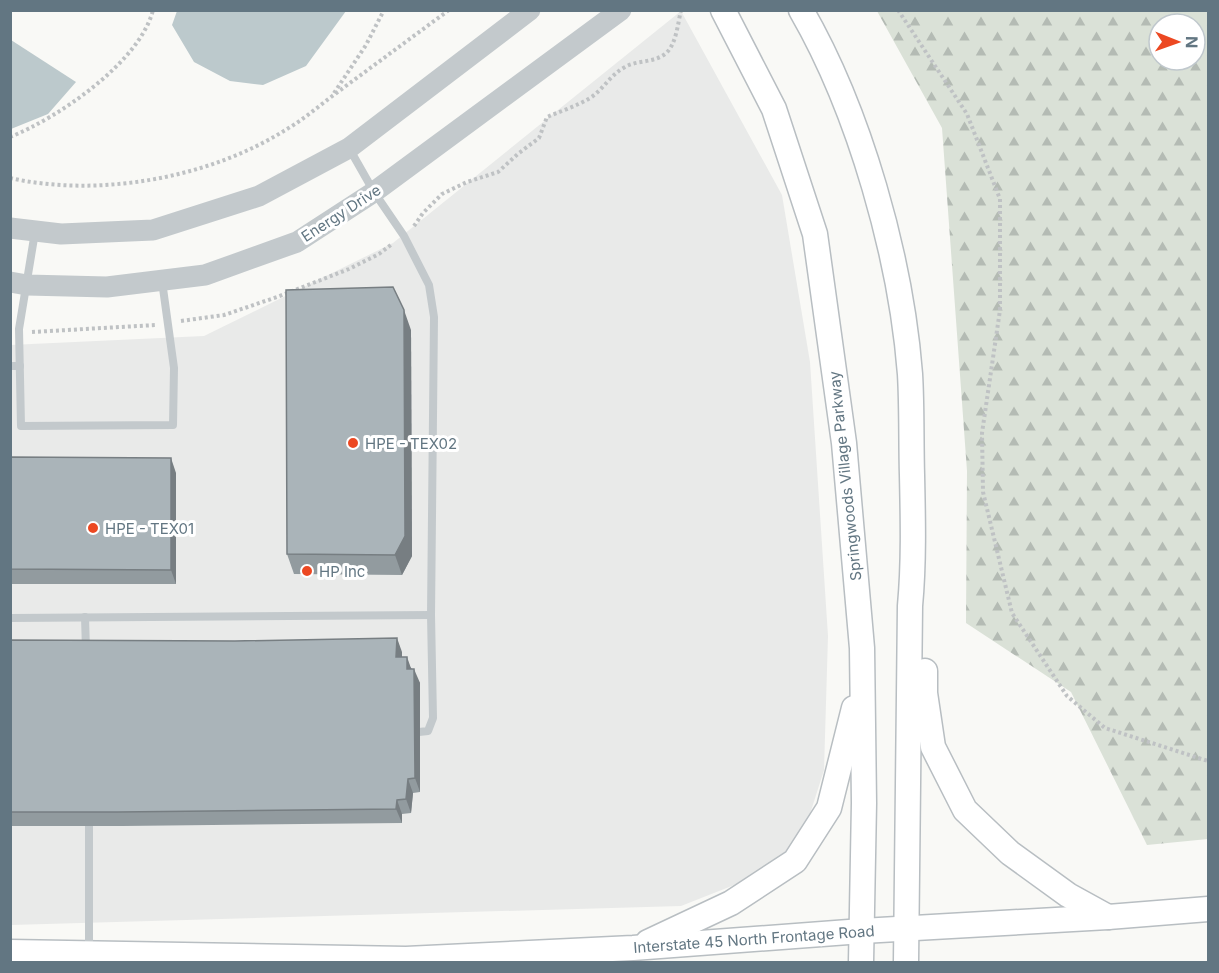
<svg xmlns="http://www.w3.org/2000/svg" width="1219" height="973" viewBox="0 0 1219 973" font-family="Inter,sans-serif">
<defs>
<pattern id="forest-firs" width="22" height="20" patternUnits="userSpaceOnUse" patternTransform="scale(1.5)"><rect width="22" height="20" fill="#dae1d7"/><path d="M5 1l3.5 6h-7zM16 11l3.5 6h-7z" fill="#b4bbb4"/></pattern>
</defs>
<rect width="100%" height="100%" fill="#f9f9f6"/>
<!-- built -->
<polygon fill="#e9eae9" points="681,11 782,195 810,362 828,636 824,770 795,861 681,906 11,925 10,345 204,336 393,243"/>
<!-- forest -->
<path fill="url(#forest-firs)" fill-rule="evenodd" d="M877,11h331v828l-61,6 -76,-153 -105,-69 1,-152 -25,-343zM1159,24h36v36h-36z"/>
<!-- water -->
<g fill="#bcc9cc">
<polygon points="177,11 177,10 346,11 306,66 263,85 230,81 194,62 172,25"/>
<polygon points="11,40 76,82 48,114 11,129"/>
</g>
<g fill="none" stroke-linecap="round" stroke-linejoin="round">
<defs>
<g id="secondary">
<polyline points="723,10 774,109 815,234 844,443 862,648 864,803 861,962"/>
<path d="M801,10c59,102 100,248 109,364 2,34 1,67 2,101 1,44 2,88 -2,131l-4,356"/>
<polyline points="925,671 925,693 933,747 965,810 1010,853 1068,895 1108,917"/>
<polyline points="648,942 731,903 795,861 829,808 854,708"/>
<polyline points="10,952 406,959 633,948 862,931 1108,917 1208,909"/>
</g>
</defs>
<!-- secondary casing -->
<use href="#secondary" stroke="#b8bec2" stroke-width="27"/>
<!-- path -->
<g stroke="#bfc2c4" stroke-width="4" stroke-dasharray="3 3" stroke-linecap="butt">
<polyline points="898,10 967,114 1000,199 1000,310 982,433 983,492 1012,613 1067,696 1105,728 1208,761"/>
<polyline points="334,93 366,45 384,10"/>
<path d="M10,137c48,-19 130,-75 143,-127"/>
<path d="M10,178c89,20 200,0 277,-49 17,-10 32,-23 48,-35 38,-28 76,-56 114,-84"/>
<path d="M414,226l9,-13 19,-19 25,-12 31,-10 21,-19 20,-15 8,-21c14,-6 30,-11 43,-19 14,-9 20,-23 35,-31 12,-7 28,-4 40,-13 11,-8 13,-31 16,-44"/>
<polyline points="181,321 224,315 277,297 349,269 379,254 392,244"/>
<polyline points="32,332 156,325"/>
</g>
<!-- service -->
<g stroke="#c3c9cc" stroke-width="8">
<polyline points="349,148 374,192 404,236 429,285 434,317 431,615 433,718 428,731 419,732"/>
<polyline points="35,232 19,329 21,426 173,425 174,368 162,281"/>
<polyline points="10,366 20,366"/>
<polyline points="85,617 86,650"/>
<polyline points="10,618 431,615"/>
<polyline points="89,826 89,952"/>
</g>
<!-- tertiary -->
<g stroke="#c3c9cc" stroke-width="21">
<polyline points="10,228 61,234 153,230 259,196 349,148 530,10"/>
<polyline points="10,282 27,285 107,287 205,275 297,242 374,192 621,10"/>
</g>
<!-- secondary -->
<use href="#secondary" stroke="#fff" stroke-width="24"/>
</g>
<!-- wall -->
<g fill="#929b9f">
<polygon points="411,330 412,556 402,575 294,574 287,554"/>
<polygon points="10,457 176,473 176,584 10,584"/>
<polygon points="10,640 402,652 402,657 412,669 420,683 420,792 413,793 411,813 402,814 402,823 123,826 10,826"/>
</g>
<!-- shaded-wall -->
<g fill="#777e82">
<polygon points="404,310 411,330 412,556 402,575 395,555"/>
<polygon points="171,458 176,473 176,584 171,570"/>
<polygon points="397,638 402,652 402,671 396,657"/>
<polygon points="407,657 412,671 407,669"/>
<polygon points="414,669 420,683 420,792 415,778"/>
<polygon points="408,779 413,793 411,813 406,799"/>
<polygon points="397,800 402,814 402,823 396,809"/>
</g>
<!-- building -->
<g fill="#aab4b9" stroke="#777e82" stroke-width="1.5">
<polygon points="393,287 404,310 405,536 395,555 287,554 286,290"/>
<polygon points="10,457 171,458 171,570 10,569"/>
<polygon points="397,638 396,657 407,657 407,669 414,669 415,778 408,779 406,799 397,800 396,809 118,812 10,812 10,640 235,641"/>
</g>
<!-- markers -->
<g fill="#ec4822" stroke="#fff" stroke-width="2">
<circle cx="353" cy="443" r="6"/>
<circle cx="93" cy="528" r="6"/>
<circle cx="307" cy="571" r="6"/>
</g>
<g text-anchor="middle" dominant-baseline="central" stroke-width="6" stroke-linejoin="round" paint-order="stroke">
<!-- street labels -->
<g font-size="15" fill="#627682" stroke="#fff">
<text transform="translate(341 213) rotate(-33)">Energy Drive</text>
<text transform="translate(845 476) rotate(-96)">Springwoods Village Parkway</text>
<text transform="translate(754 939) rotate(-4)">Interstate 45 North Frontage Road</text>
</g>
<!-- poi labels -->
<g font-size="15" fill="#627682" stroke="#fff" text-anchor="start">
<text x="365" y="443">HPE - TEX02</text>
<text x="105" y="528">HPE - TEX01</text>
<text x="319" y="571">HP Inc</text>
</g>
</g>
<!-- border -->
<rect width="1219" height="973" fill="none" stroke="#627682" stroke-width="24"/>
<!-- north arrow -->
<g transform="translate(1177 42) rotate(91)"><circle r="28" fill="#ffffff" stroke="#c0c8cd" stroke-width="1.5"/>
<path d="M0-4.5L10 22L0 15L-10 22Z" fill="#ec4822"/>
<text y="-9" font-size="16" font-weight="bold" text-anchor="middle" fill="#627682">N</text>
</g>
</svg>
